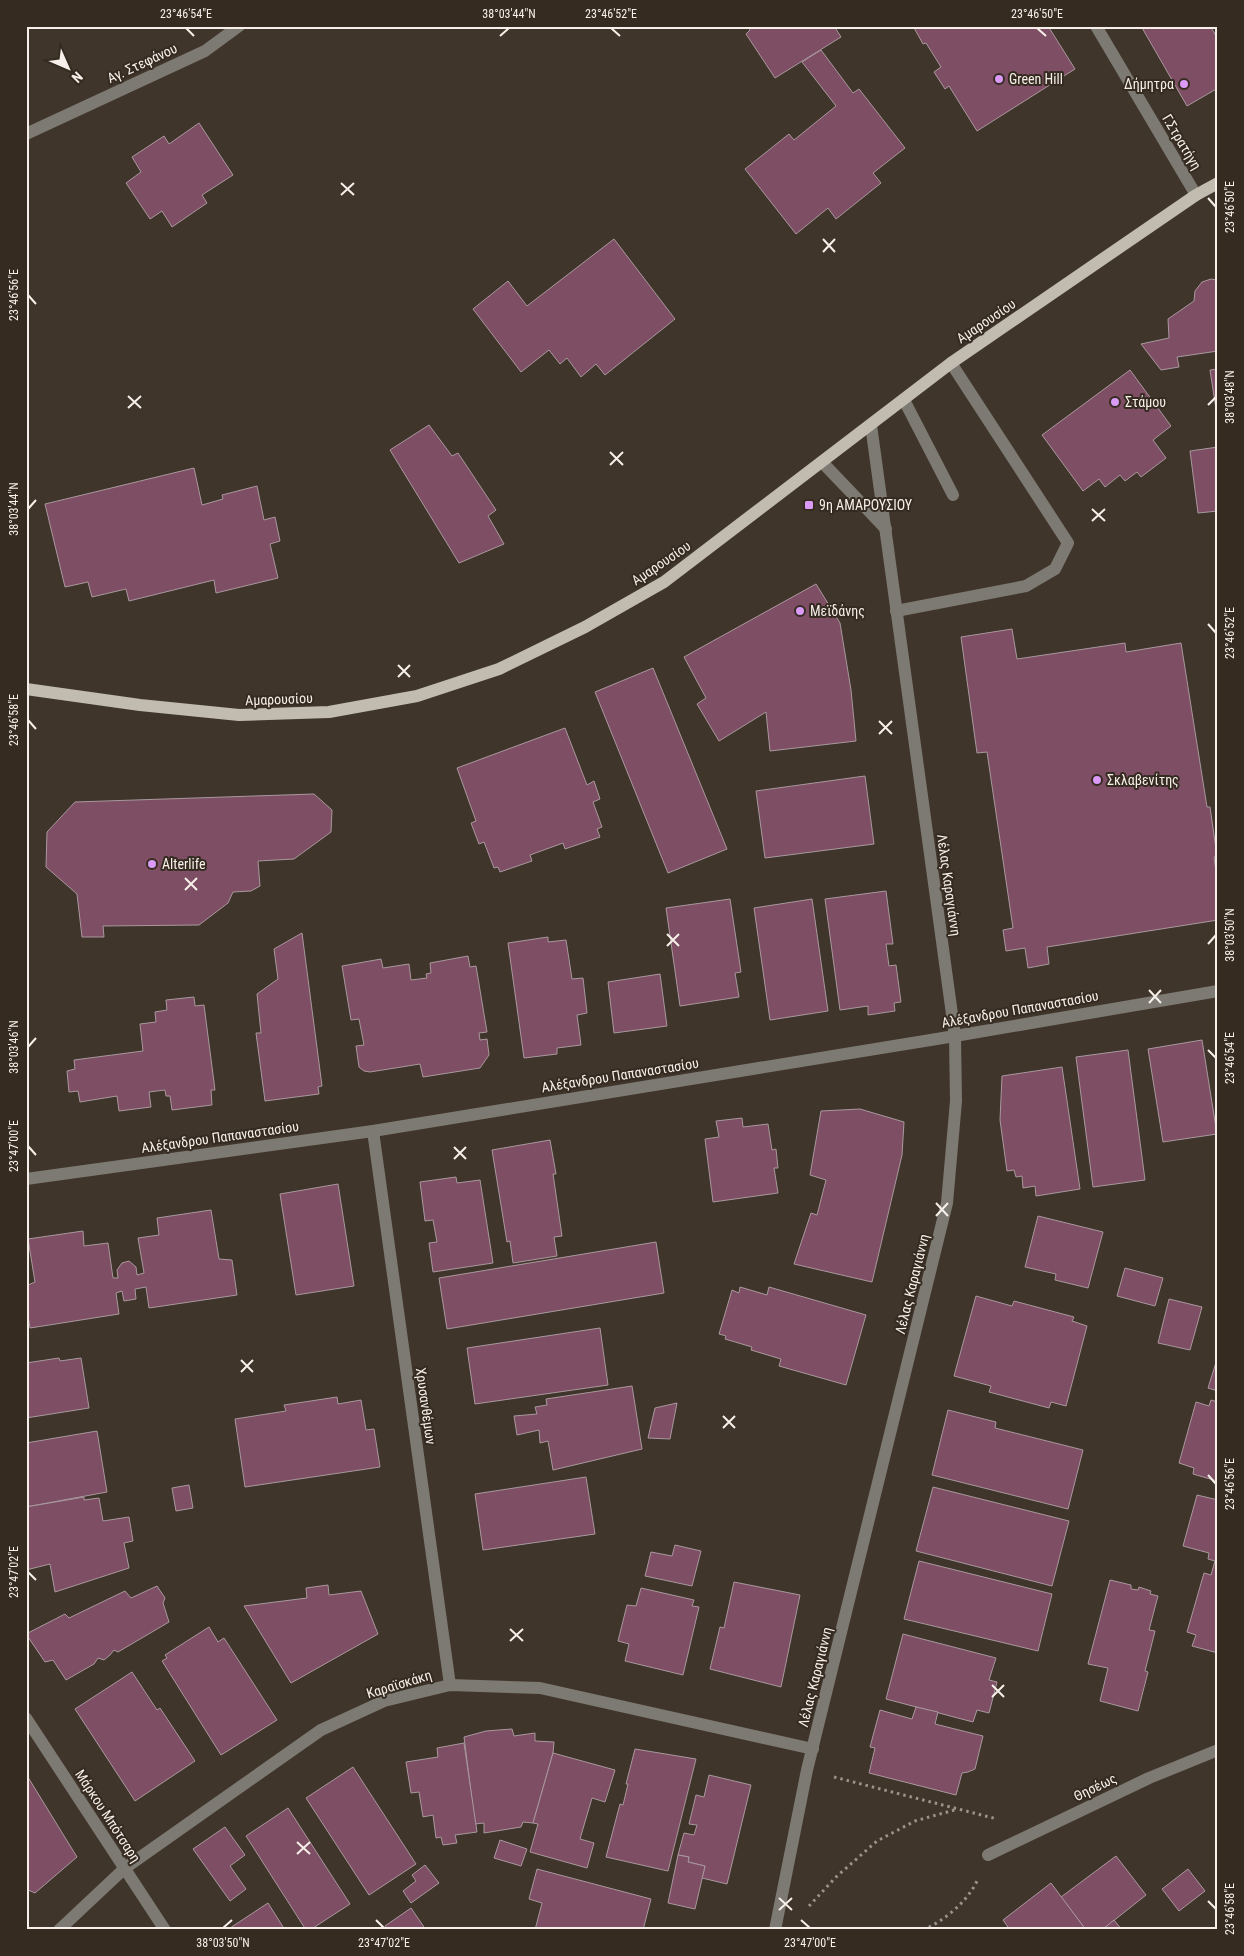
<svg xmlns="http://www.w3.org/2000/svg" width="1244" height="1956" viewBox="0 0 1244 1956" font-family="'Roboto Condensed',sans-serif">
<rect width="100%" height="100%" fill="#40352b"/>
<!-- building -->
<g fill="#7e4f64" stroke="#a9989e">
<polygon points="748,26 834,26 841,37 775,78 746,34 750,30"/>
<polygon points="913,26 1048,26 1075,69 977,131 949,86 945,89 934,72 941,67 926,43 923,44"/>
<polygon points="1141,26 1210,26 1218,39 1218,88 1187,106"/>
<polygon points="821,50 853,93 859,89 905,148 873,173 881,183 836,219 828,208 796,234 745,169 789,134 794,140 836,106 802,62"/>
<polygon points="199,123 233,175 202,195 207,203 172,227 162,211 150,219 126,183 141,172 132,157 164,136 169,144"/>
<polygon points="614,239 675,319 605,375 596,364 581,377 567,358 560,364 549,350 521,372 473,309 508,281 527,306"/>
<polygon points="1211,279 1218,280 1218,351 1177,357 1179,367 1161,370 1141,344 1169,338 1168,319 1194,301 1195,291 1202,282"/>
<polygon points="1218,369 1218,422 1210,370"/>
<polygon points="1130,370 1171,426 1153,440 1166,458 1141,477 1137,472 1125,481 1120,475 1105,487 1099,479 1083,491 1042,435"/>
<polygon points="429,425 452,456 458,453 496,510 488,516 504,544 459,563 390,450"/>
<polygon points="1218,447 1218,511 1198,513 1190,451"/>
<polygon points="194,468 202,505 223,499 222,495 257,486 264,520 275,517 280,541 270,544 278,578 216,593 214,580 129,601 126,589 92,597 88,582 65,587 45,504"/>
<polygon points="816,584 840,623 851,690 856,741 770,751 766,712 719,741 697,704 706,698 684,657"/>
<polygon points="1012,629 1017,659 1125,643 1126,652 1181,643 1207,807 1210,807 1217,856 1214,857 1218,886 1218,920 1047,947 1049,964 1028,968 1025,948 1006,951 1003,930 1013,928 987,752 977,753 961,637"/>
<polygon points="653,668 727,849 668,873 595,692"/>
<polygon points="565,728 587,785 594,781 600,799 593,802 602,827 597,829 600,837 565,849 563,843 530,855 532,861 500,872 498,867 494,868 484,842 479,844 471,823 476,821 457,768"/>
<polygon points="865,776 874,844 765,858 756,791"/>
<polygon points="314,794 332,810 331,832 294,859 258,861 260,886 251,891 233,892 228,903 199,925 103,926 104,937 82,937 77,894 46,867 47,832 75,802"/>
<polygon points="886,891 893,944 886,944 889,966 896,965 901,1002 894,1003 895,1011 868,1015 868,1006 840,1010 825,899"/>
<polygon points="730,899 741,972 735,973 739,997 680,1006 666,908"/>
<polygon points="812,899 828,1011 770,1020 754,908"/>
<polygon points="302,933 322,1086 318,1087 319,1094 265,1101 256,1033 261,1033 257,994 278,979 274,949"/>
<polygon points="548,937 548,942 566,940 572,979 583,978 587,1013 577,1015 581,1045 557,1048 557,1054 524,1058 508,943"/>
<polygon points="468,956 470,967 476,966 487,1032 479,1033 480,1040 487,1039 489,1055 480,1068 423,1077 420,1064 370,1072 364,1071 359,1067 356,1046 364,1045 359,1019 351,1020 342,966 381,959 383,968 409,964 411,980 427,978 426,974 431,973 430,963"/>
<polygon points="660,974 667,1026 614,1033 608,982"/>
<polygon points="194,997 195,1006 204,1005 215,1090 211,1090 212,1105 172,1110 170,1096 166,1096 165,1090 149,1092 151,1107 119,1111 117,1096 80,1102 78,1091 69,1092 67,1071 75,1069 74,1060 143,1051 140,1024 156,1022 155,1012 167,1010 166,1000"/>
<polygon points="1202,1040 1217,1134 1163,1142 1148,1049"/>
<polygon points="1128,1050 1145,1180 1093,1187 1076,1057"/>
<polygon points="1062,1067 1080,1189 1036,1196 1035,1186 1023,1188 1022,1176 1016,1177 1014,1170 1007,1171 1000,1120 1002,1076"/>
<polygon points="860,1109 904,1122 902,1155 872,1282 794,1264 811,1213 817,1215 826,1180 810,1175 821,1111"/>
<polygon points="742,1118 743,1127 768,1124 772,1150 776,1149 778,1168 774,1168 778,1193 713,1202 705,1139 719,1137 716,1121"/>
<polygon points="550,1140 556,1174 553,1174 562,1236 554,1237 557,1256 513,1263 510,1241 507,1242 492,1150"/>
<polygon points="456,1177 457,1183 480,1180 493,1263 433,1272 429,1243 437,1242 433,1220 425,1221 420,1182"/>
<polygon points="338,1184 354,1286 296,1295 280,1194"/>
<polygon points="211,1210 219,1259 232,1260 237,1295 149,1308 146,1287 135,1289 136,1299 124,1301 122,1291 116,1293 119,1314 30,1328 26,1303 26,1286 35,1282 28,1239 83,1231 84,1246 108,1243 113,1278 118,1278 117,1270 122,1263 129,1261 136,1267 137,1275 144,1273 138,1238 159,1235 157,1218"/>
<polygon points="1038,1216 1103,1232 1088,1288 1055,1280 1056,1274 1025,1267"/>
<polygon points="656,1242 664,1293 447,1329 439,1278"/>
<polygon points="1125,1268 1163,1278 1155,1306 1117,1296"/>
<polygon points="740,1287 767,1295 769,1287 866,1315 846,1385 779,1366 781,1359 751,1350 752,1347 725,1339 726,1336 719,1334 732,1290 739,1293"/>
<polygon points="976,1296 1012,1306 1014,1301 1074,1317 1072,1321 1087,1326 1066,1406 1051,1402 1049,1408 989,1392 991,1386 954,1376"/>
<polygon points="1169,1299 1202,1307 1190,1350 1158,1343"/>
<polygon points="600,1328 608,1385 475,1404 467,1348"/>
<polygon points="1218,1356 1218,1391 1208,1388"/>
<polygon points="59,1358 60,1361 81,1358 89,1408 26,1418 26,1363"/>
<polygon points="632,1386 642,1449 553,1470 548,1441 540,1443 539,1430 517,1435 514,1416 537,1414 535,1407 547,1405 546,1399"/>
<polygon points="337,1397 338,1404 361,1400 366,1430 374,1429 380,1467 245,1487 235,1419 286,1411 284,1405"/>
<polygon points="1211,1400 1218,1402 1217,1481 1193,1474 1194,1468 1179,1463 1196,1402 1209,1406"/>
<polygon points="677,1403 670,1439 648,1438 655,1408"/>
<polygon points="948,1410 996,1422 995,1428 1083,1450 1068,1509 932,1475"/>
<polygon points="97,1431 107,1492 26,1507 26,1443"/>
<polygon points="586,1477 595,1534 483,1550 475,1494"/>
<polygon points="189,1485 193,1508 176,1511 172,1488"/>
<polygon points="933,1487 1069,1521 1052,1586 916,1551"/>
<polygon points="1197,1495 1218,1500 1218,1653 1192,1646 1196,1635 1187,1632 1204,1573 1211,1575 1215,1561 1208,1559 1209,1553 1183,1546"/>
<polygon points="84,1497 84,1500 99,1498 103,1521 129,1517 133,1541 124,1543 129,1568 55,1592 50,1564 26,1570 26,1507"/>
<polygon points="675,1545 701,1551 692,1586 645,1576 651,1552 672,1556"/>
<polygon points="919,1561 1052,1594 1038,1651 904,1619"/>
<polygon points="1110,1580 1131,1585 1131,1589 1138,1590 1139,1587 1151,1591 1150,1594 1158,1596 1149,1630 1155,1631 1145,1671 1148,1672 1138,1711 1100,1701 1108,1668 1088,1664"/>
<polygon points="734,1582 800,1595 781,1687 710,1669 720,1627 724,1628"/>
<polygon points="328,1585 329,1595 361,1591 378,1634 291,1683 244,1606 307,1598 306,1588"/>
<polygon points="157,1586 165,1598 163,1603 169,1622 118,1652 114,1650 110,1655 104,1660 98,1658 94,1664 66,1680 53,1660 45,1662 26,1634 65,1614 69,1618 125,1591 131,1598"/>
<polygon points="641,1588 694,1600 692,1606 699,1607 683,1675 625,1661 629,1644 618,1641 627,1605 636,1606"/>
<polygon points="209,1627 218,1642 224,1638 277,1720 221,1755 162,1661 167,1658 165,1655"/>
<polygon points="903,1634 996,1658 989,1680 997,1682 989,1713 977,1710 973,1722 886,1699"/>
<polygon points="132,1672 157,1710 160,1708 195,1761 135,1801 75,1709"/>
<polygon points="916,1707 938,1712 935,1724 983,1736 975,1769 968,1772 962,1773 956,1795 869,1773 875,1748 870,1747 880,1710 912,1719"/>
<polygon points="512,1729 514,1736 535,1733 535,1741 554,1742 553,1753 533,1823 523,1822 521,1827 484,1833 484,1823 475,1824 464,1737 486,1731"/>
<polygon points="464,1743 477,1832 455,1835 457,1843 443,1845 441,1837 436,1838 433,1815 423,1817 419,1792 411,1793 406,1762 438,1757 437,1748"/>
<polygon points="635,1749 696,1759 668,1871 606,1857 620,1804 623,1805 628,1784 626,1784"/>
<polygon points="553,1753 615,1770 605,1802 592,1798 580,1839 594,1843 587,1868 530,1852 538,1824 533,1823"/>
<polygon points="353,1767 416,1864 369,1895 306,1798"/>
<polygon points="26,1774 77,1857 35,1893 26,1889"/>
<polygon points="709,1775 751,1785 727,1884 702,1878 705,1866 688,1862 689,1857 678,1855 684,1833 694,1835 697,1825 689,1824 696,1795 704,1797"/>
<polygon points="288,1808 350,1904 310,1930 306,1930 246,1836"/>
<polygon points="225,1827 245,1855 230,1866 246,1889 230,1901 193,1849"/>
<polygon points="500,1840 527,1849 521,1866 494,1858"/>
<polygon points="678,1855 689,1857 688,1862 705,1866 695,1909 668,1903"/>
<polygon points="1116,1856 1146,1895 1102,1930 1086,1930 1061,1897"/>
<polygon points="425,1865 439,1883 411,1903 403,1891 416,1881 412,1875"/>
<polygon points="537,1869 651,1899 643,1930 535,1930 542,1903 529,1899"/>
<polygon points="1188,1869 1205,1891 1179,1911 1162,1889"/>
<polygon points="1051,1883 1086,1930 1010,1930 1003,1920"/>
<polygon points="268,1903 285,1930 227,1930"/>
<polygon points="411,1908 426,1930 387,1930 385,1926"/>
<polygon points="1114,1920 1122,1930 1102,1930"/>
</g>
<g fill="none" stroke-linecap="round" stroke-linejoin="round">
<!-- path -->
<g stroke="#9c938b" stroke-width="3" stroke-dasharray="2.5 4" stroke-linecap="butt">
<polyline points="834,1777 997,1819"/>
<polyline points="809,1906 836,1877 877,1841 915,1821 958,1809"/>
<path d="M923,1930c21,-9 44,-28 54,-49"/>
</g>
<!-- minor -->
<g stroke="#7c7a73" stroke-width="12">
<polyline points="1096,26 1196,195"/>
<polyline points="26,134 205,51 239,26"/>
<polyline points="904,400 953,495"/>
<polyline points="822,462 886,529"/>
<polyline points="896,611 1026,586 1055,569 1068,543 951,363"/>
<polyline points="373,1131 450,1685"/>
<polyline points="26,1179 373,1131 955,1036 1218,991"/>
<polyline points="26,1718 165,1930"/>
<polyline points="988,1855 1149,1778 1218,1750"/>
<polyline points="59,1930 125,1868 321,1730 384,1701 450,1685 540,1688 813,1749"/>
<polyline points="775,1930 807,1770 947,1203 956,1101 955,1036 871,425"/>
</g>
<!-- major -->
<polyline stroke="#c1bcaf" stroke-width="12" points="26,689 140,705 239,715 329,712 417,696 499,669 585,627 664,582 951,363 1196,195 1218,183"/>
</g>
<!-- ticks -->
<path fill="none" stroke="#f7f0ea" stroke-width="2" d="M186,28l8,8M611,28l9,8M1037,28l9,8M500,36l9,-8M341,183l13,12M341,195l13,-12M1208,198l8,9M823,239l12,13M823,252l12,-13M28,295l8,9M128,396l13,12M1208,405l8,-8M128,408l13,-12M610,452l13,13M610,465l13,-13M28,509l8,-9M1092,509l13,12M1092,521l13,-12M1208,624l8,9M398,665l12,12M398,677l12,-12M28,720l8,9M879,721l13,13M879,734l13,-13M185,878l12,12M185,890l12,-12M667,934l12,12M1208,944l8,-9M667,946l12,-12M1149,990l12,13M1149,1003l12,-13M28,1047l8,-9M1208,1050l8,8M28,1146l8,9M454,1147l12,12M454,1159l12,-12M936,1203l12,13M936,1216l12,-13M241,1360l12,12M241,1372l12,-12M723,1416l12,12M723,1428l12,-12M1208,1475l8,9M28,1572l8,8M510,1629l13,12M510,1641l13,-12M992,1685l12,12M992,1697l12,-12M297,1842l13,12M297,1854l13,-12M779,1898l13,12M1208,1901l8,8M779,1910l13,-12M376,1920l8,8M801,1920l9,8M223,1928l9,-8"/>
<!-- markers -->
<g fill="#db9af6" stroke="#352b21" stroke-width="2">
<circle cx="999" cy="79" r="5"/>
<circle cx="1184" cy="84" r="5"/>
<circle cx="1115" cy="402" r="5"/>
<rect x="804" y="500" width="10" height="10" rx="2.5"/>
<circle cx="800" cy="611" r="5"/>
<circle cx="1097" cy="780" r="5"/>
<circle cx="152" cy="864" r="5"/>
</g>
<g text-anchor="middle" dominant-baseline="central" stroke-width="4" stroke-linejoin="round" paint-order="stroke">
<!-- street labels -->
<g font-size="14" fill="#f7f0ea" stroke="#352b21">
<text transform="translate(142 63) rotate(-25)">Αγ. Στεφάνου</text>
<text transform="translate(1182 142) rotate(59)">Γ.Στρατήγη</text>
<text transform="translate(986 321) rotate(-34)">Αμαρουσίου</text>
<text transform="translate(661 563) rotate(-34)">Αμαρουσίου</text>
<text transform="translate(279 699) rotate(-2)">Αμαρουσίου</text>
<text transform="translate(949 885) rotate(82)">Λέλας Καραγιάννη</text>
<text transform="translate(1020 1009) rotate(-10)">Αλέξανδρου Παπαναστασίου</text>
<text transform="translate(620 1075) rotate(-9)">Αλέξανδρου Παπαναστασίου</text>
<text transform="translate(220 1137) rotate(-8)">Αλέξανδρου Παπαναστασίου</text>
<text transform="translate(912 1284) rotate(-76)">Λέλας Καραγιάννη</text>
<text transform="translate(426 1406) rotate(82)">Χρυσανθέμων</text>
<text transform="translate(815 1677) rotate(-76)">Λέλας Καραγιάννη</text>
<text transform="translate(399 1684) rotate(-17)">Καραϊσκάκη</text>
<text transform="translate(1095 1787) rotate(-26)">Θησέως</text>
<text transform="translate(108 1816) rotate(57)">Μάρκου Μπότσαρη</text>
</g>
<!-- poi labels -->
<g font-size="14" fill="#f7f0ea" stroke="#352b21" text-anchor="start">
<text x="1009" y="79">Green Hill</text>
<text x="1174" y="84" text-anchor="end">Δήμητρα</text>
<text x="1125" y="402">Στάμου</text>
<text x="819" y="505">9η ΑΜΑΡΟΥΣΙΟΥ</text>
<text x="810" y="611">Μεϊδάνης</text>
<text x="1107" y="780">Σκλαβενίτης</text>
<text x="162" y="864">Alterlife</text>
</g>
</g>
<!-- border -->
<rect width="1244" height="1956" fill="none" stroke="#352b21" stroke-width="55"/>
<!-- north arrow -->
<g transform="translate(68 68) rotate(135)" stroke="#352b21" stroke-width="4" paint-order="stroke">
<path d="M0-4L9 19L0 12L-9 19Z" fill="#f7f0ea"/>
<text y="-8" font-size="14" font-weight="bold" text-anchor="middle" fill="#f7f0ea">N</text>
</g>
<rect x="28" y="28" width="1188" height="1900" fill="none" stroke="#f7f0ea" stroke-width="2"/>
<g font-size="12" text-anchor="middle" fill="#f7f0ea">
<text x="186" y="18">23°46'54"E</text>
<text x="509" y="18">38°03'44"N</text>
<text x="611" y="18">23°46'52"E</text>
<text x="1037" y="18">23°46'50"E</text>
<text transform="translate(1230 207) rotate(-90)" y="4">23°46'50"E</text>
<text transform="translate(14 295) rotate(-90)" y="4">23°46'56"E</text>
<text transform="translate(1230 397) rotate(-90)" y="4">38°03'48"N</text>
<text transform="translate(14 509) rotate(-90)" y="4">38°03'44"N</text>
<text transform="translate(1230 633) rotate(-90)" y="4">23°46'52"E</text>
<text transform="translate(14 720) rotate(-90)" y="4">23°46'58"E</text>
<text transform="translate(1230 935) rotate(-90)" y="4">38°03'50"N</text>
<text transform="translate(14 1047) rotate(-90)" y="4">38°03'46"N</text>
<text transform="translate(1230 1058) rotate(-90)" y="4">23°46'54"E</text>
<text transform="translate(14 1146) rotate(-90)" y="4">23°47'00"E</text>
<text transform="translate(1230 1484) rotate(-90)" y="4">23°46'56"E</text>
<text transform="translate(14 1572) rotate(-90)" y="4">23°47'02"E</text>
<text transform="translate(1230 1909) rotate(-90)" y="4">23°46'58"E</text>
<text x="223" y="1947">38°03'50"N</text>
<text x="384" y="1947">23°47'02"E</text>
<text x="810" y="1947">23°47'00"E</text>
</g>
</svg>
